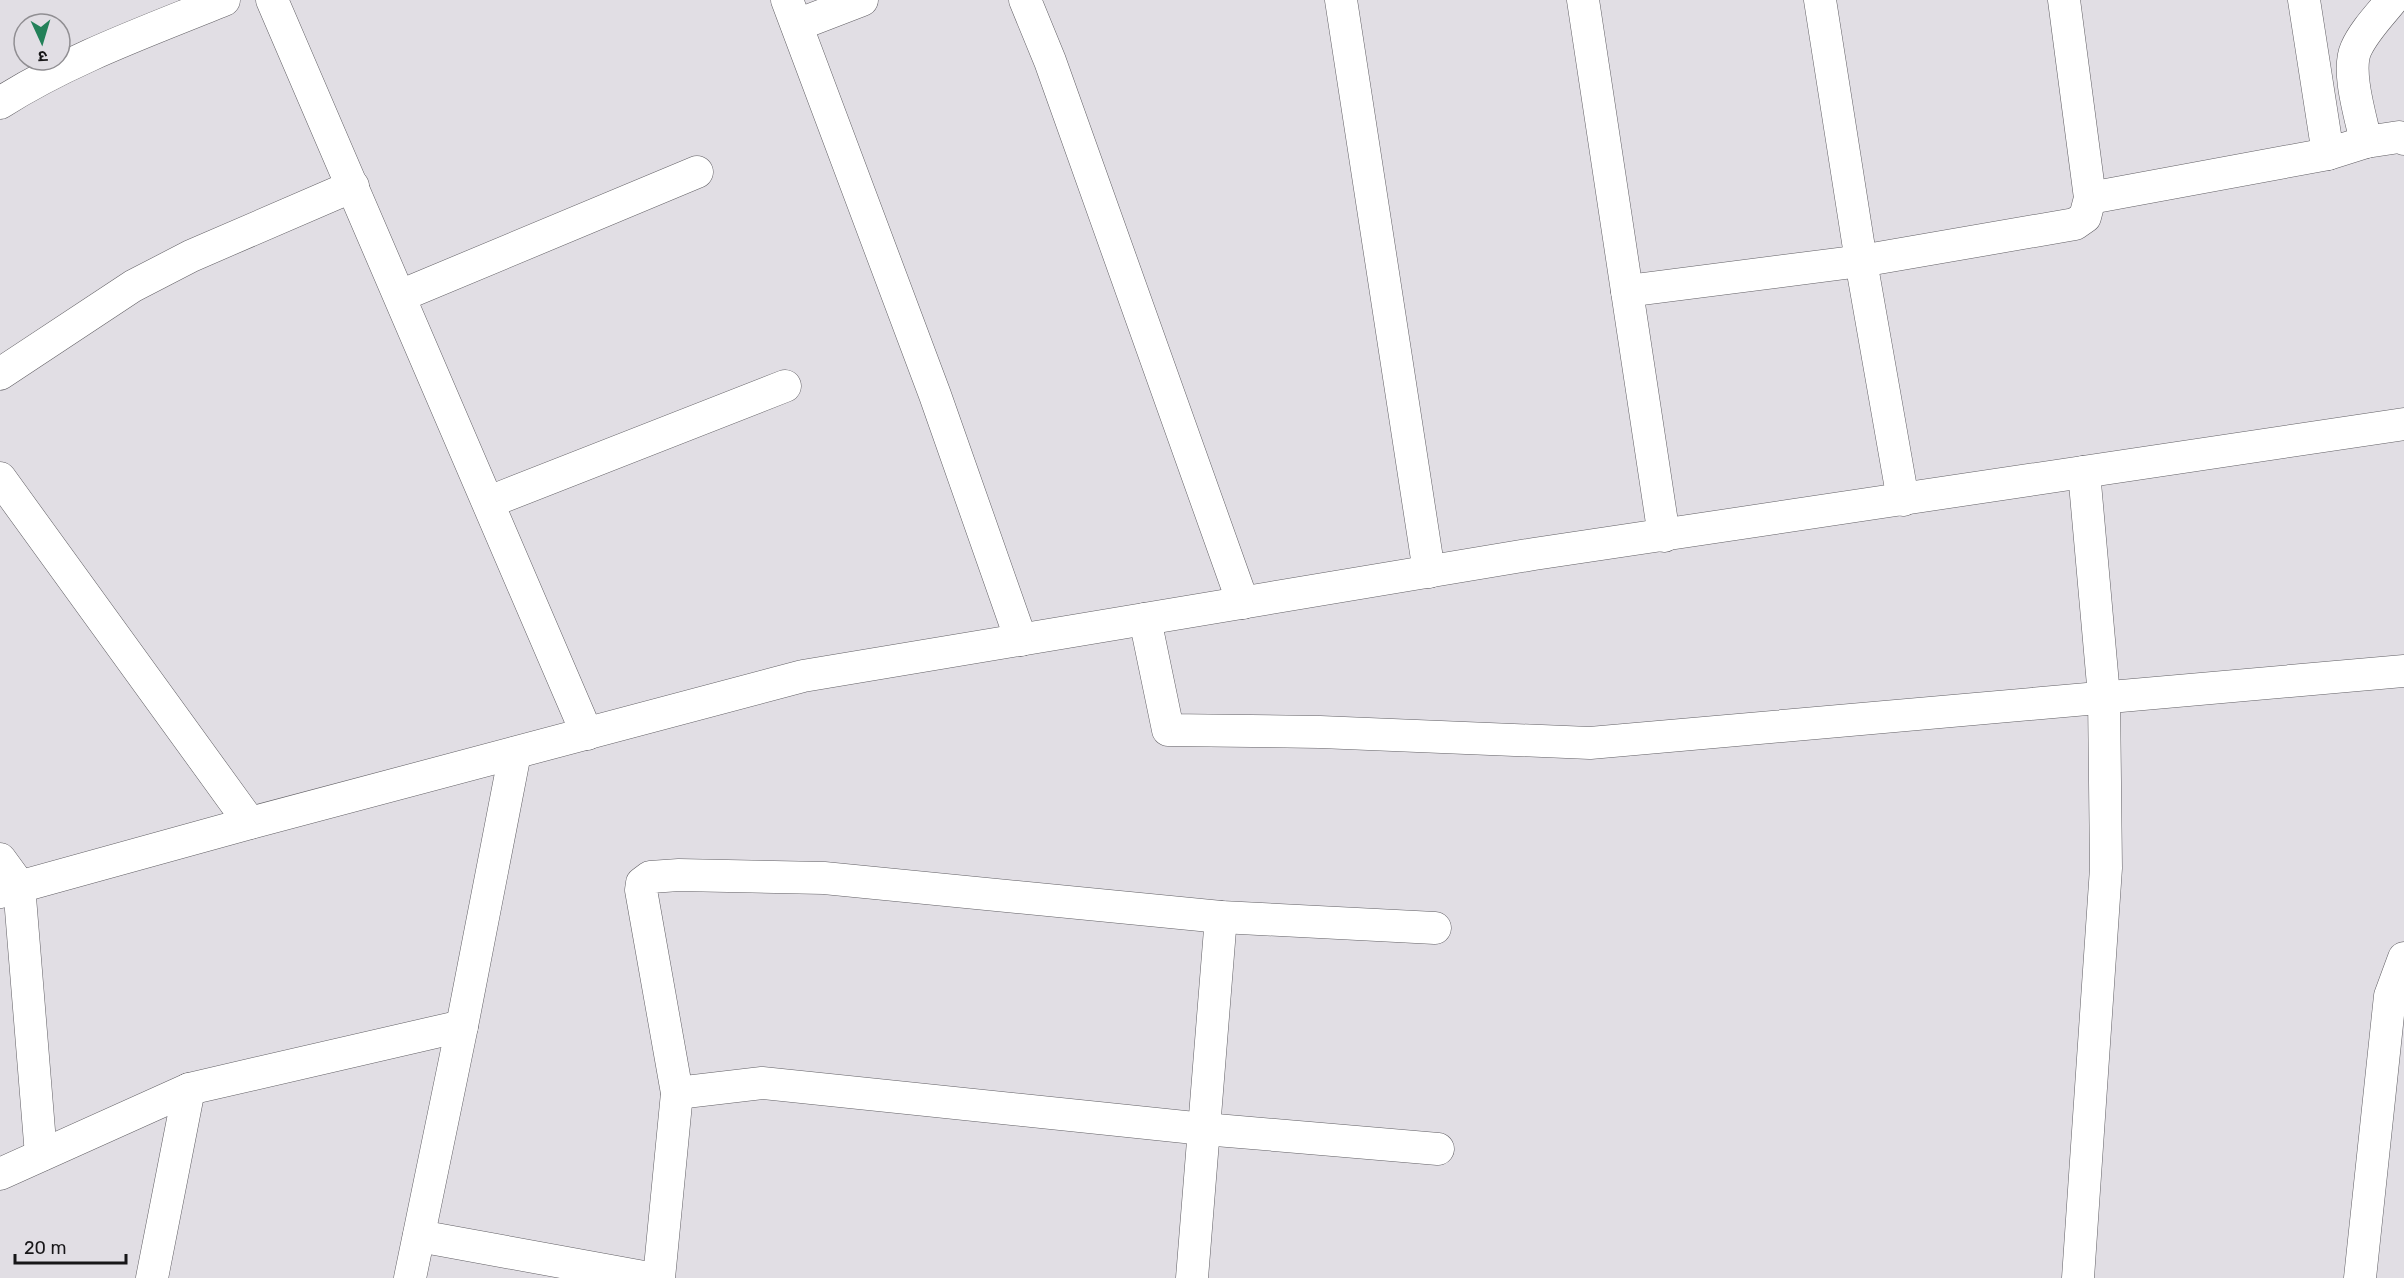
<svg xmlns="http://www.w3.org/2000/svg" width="2404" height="1278" viewBox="0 0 2404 1278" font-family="Rubik,'Noto Sans Devanagari',sans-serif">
<rect width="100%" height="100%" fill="#e1dee4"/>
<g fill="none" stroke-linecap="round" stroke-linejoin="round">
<defs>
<g id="street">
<polyline points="272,0 587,734"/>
<polyline points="787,0 935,395 1021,640"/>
<polyline points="1025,0 1050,61 1243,603"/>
<polyline points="1341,0 1429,572"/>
<polyline points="1583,0 1664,536"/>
<polyline points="1820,0 1861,261 1903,500"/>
<polyline points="2304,0 2328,154 2366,142 2399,137 2404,139"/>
<polyline points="797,25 862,0"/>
<path d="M0,103c69,-44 148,-72 224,-103"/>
<path d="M2366,142c-5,-24 -20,-71 -10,-93 8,-18 24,-34 36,-49"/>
<polyline points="2090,198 2328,154"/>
<polyline points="1627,291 1861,261 2075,224 2085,217 2090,198 2064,0"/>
<polyline points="400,296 697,172"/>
<polyline points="0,374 133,286 191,256 353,186"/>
<polyline points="0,478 250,823"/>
<polyline points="489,502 785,386"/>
<polyline points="1145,619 1168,730 1320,732 1590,743 2404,671"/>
<polyline points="0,859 19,885 41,1155"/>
<polyline points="0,892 250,823 803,676 1534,554 2404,424"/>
<polyline points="677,1093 641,890 642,883 650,877 679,875 824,878 1221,917 1435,928"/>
<polyline points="0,1174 189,1089 462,1026"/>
<polyline points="419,1236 649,1278"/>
<polyline points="152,1278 189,1089"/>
<polyline points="410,1278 462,1026 515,753"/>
<polyline points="659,1278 677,1093 762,1083 1204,1129 1438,1149"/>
<polyline points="1192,1278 1221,917"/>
<polyline points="2078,1278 2106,868 2104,696 2084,472"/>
<polyline points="2360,1278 2390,996 2404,958"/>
</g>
</defs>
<!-- street casing -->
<use href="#street" stroke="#615f64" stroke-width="33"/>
<!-- street -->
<use href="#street" stroke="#fff" stroke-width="32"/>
</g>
<!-- north arrow -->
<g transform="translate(42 42) rotate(176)"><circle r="28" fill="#e1dee4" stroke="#908e92" stroke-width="1.5"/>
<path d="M0-4.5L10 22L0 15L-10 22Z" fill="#238159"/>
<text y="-9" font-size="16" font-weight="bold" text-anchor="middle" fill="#171618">उ</text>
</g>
<!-- scale -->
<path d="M15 1254v9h111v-9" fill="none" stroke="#171618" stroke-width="3"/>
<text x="24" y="1254" font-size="18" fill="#171618" stroke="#e1dee4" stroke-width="4.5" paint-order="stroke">20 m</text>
</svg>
